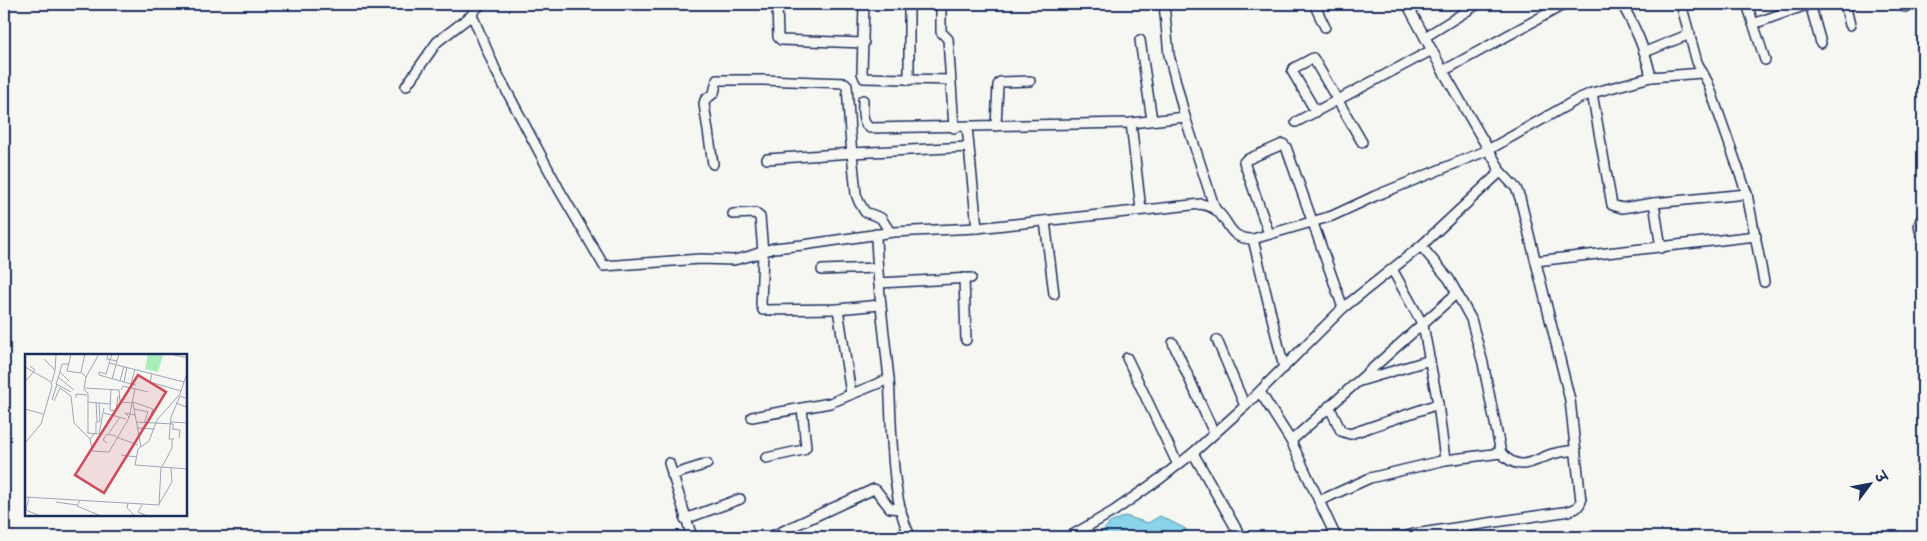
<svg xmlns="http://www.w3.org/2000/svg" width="1927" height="541" viewBox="0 0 1927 541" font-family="'Patrick Hand','Playpen Sans Deva',sans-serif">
<rect width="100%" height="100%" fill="#f6f6f2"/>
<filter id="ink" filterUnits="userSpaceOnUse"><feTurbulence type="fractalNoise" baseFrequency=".02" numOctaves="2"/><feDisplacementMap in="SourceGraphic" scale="10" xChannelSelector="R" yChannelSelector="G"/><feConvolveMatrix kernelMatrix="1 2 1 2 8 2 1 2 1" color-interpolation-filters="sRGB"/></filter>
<g filter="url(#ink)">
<!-- water -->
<polygon fill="#89d4e9" stroke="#5d92b1" points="1125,516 1148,523 1160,516 1186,529 1186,537 1096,537 1110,523"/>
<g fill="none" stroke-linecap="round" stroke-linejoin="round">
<defs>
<g id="street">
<path d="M482,4l-8,6 -2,5 24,56 64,120 44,75 96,-7 34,1 16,-4 24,-8 29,-3 90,-13 84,-4 224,-24c5,1 11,3 15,6 15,13 12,29 37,29l79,-23 43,-20 113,-46 90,-51 14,-6 59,-16 51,-4"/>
<polyline points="777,4 778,37 781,40 864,43"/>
<polyline points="864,4 862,73 864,78 950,80"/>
<polyline points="909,4 909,80"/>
<polyline points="941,4 941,32 948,39 954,128"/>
<polyline points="1164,4 1169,55 1185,117 1215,209"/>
<polyline points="1314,4 1325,27"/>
<path d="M1622,4c14,25 23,45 29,73"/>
<polyline points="1681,4 1697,62 1708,83 1747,194 1764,282"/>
<polyline points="1747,4 1765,60"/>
<polyline points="1810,4 1821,43"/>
<polyline points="1845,4 1850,25"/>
<polyline points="1905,4 1905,7"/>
<polyline points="1753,24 1809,4"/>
<polyline points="1425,37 1478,4"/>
<polyline points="1140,40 1152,120"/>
<polyline points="1645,52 1690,34"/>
<polyline points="1443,71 1565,4"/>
<polyline points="406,86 437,42 472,15"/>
<polyline points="1592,93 1612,205 1622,208 1654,203"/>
<path d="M863,100c0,10 -2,23 7,28l261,-5 54,-6"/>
<polyline points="1316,112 1292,71 1294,68 1313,58 1362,142"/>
<polyline points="1296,122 1432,50"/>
<polyline points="1131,123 1141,210"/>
<polyline points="996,126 998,85 1000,82 1030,81"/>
<polyline points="967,127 977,228"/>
<polyline points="767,159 852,153 968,147"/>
<polyline points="713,164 704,104 705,100 714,93 717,80 763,80 845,83 847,85 850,133 856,194 859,202 865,212 881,218 890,232"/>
<polyline points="733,214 755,213 760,217 763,252 761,305 763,310 838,309 880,305"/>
<path d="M1923,217c-7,8 -2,15 0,23"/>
<polyline points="1045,221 1054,294"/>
<path d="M876,234c1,49 8,97 13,145 3,42 1,123 22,158"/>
<polyline points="1269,234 1244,162 1246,160 1283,144 1286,147 1343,308"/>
<polyline points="1253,239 1284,368"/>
<polyline points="1661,248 1654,203 1747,194"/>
<polyline points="1536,261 1756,236"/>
<polyline points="1392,269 1423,325 1438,404 1445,460"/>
<polyline points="822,270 877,268"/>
<polyline points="964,278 966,340"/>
<polyline points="879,283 971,278"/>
<polyline points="838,309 851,394"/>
<polyline points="1217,340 1245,406"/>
<polyline points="1173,343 1214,433"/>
<polyline points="1127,358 1178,465"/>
<polyline points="1360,381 1430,360"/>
<polyline points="1260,392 1291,441 1336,537"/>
<polyline points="1329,406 1341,431 1350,434 1438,404"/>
<polyline points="752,417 830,403 889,379"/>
<polyline points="1291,441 1457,293"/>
<polyline points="1193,453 1241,537"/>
<path d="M1501,453c19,20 31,8 51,1 7,-2 16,-3 24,-4"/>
<polyline points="766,458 803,450 806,447 802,408"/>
<polyline points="669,463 692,537"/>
<polyline points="672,475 707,464"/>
<polyline points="1319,501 1370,478 1445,460 1501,453 1483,363 1471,319 1449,279 1421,246"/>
<polyline points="685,519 740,499"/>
<polyline points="770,537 874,489 876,490 890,508 901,509"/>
<polyline points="897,537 908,532"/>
<polyline points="1069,537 1114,511 1161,478 1193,453 1245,406 1343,308 1421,246 1499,173 1498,166 1443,71 1407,4"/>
<path d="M1403,537l11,-3 149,-22c9,-2 15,-2 18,-11l-11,-101 -50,-202 -4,-10 -16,-17"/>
</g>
</defs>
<!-- street casing -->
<use href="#street" stroke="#1b2f5e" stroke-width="12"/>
<!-- street -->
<use href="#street" stroke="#f6f6f2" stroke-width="9"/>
</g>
</g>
<!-- overview -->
<g transform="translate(25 354)">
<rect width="162" height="162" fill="#f6f6f2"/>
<path d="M123,0l15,1 -5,17 -13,-3z" fill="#a9eeb9"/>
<path fill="none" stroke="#9ea6b7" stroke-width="1" d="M46,0l-4,17 14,2M60,0l-4,18 5,5 -2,11 35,2 1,12 13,1 8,44M83,0l-1,5 10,2M145,0l18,4M19,5l11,11 -3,12M84,9l75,19M0,13l26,15 1,4 -11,38 -16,19M110,15l-4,15 5,1M30,16l1,-16M163,16l-8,24 -23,26 -8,21 -11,8 -3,16 53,4M35,18l2,-8h7M81,20l-7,-2v3l32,9M81,20l6,-20M127,20l-2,8 31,9M33,23l16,13M61,23l13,-23M87,25l7,-25M44,27l-9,-9 -4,12 15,8M95,27l4,-15M0,28l10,-12 -5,-4M99,28l3,-15M58,35l5,4v40M86,36l-1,20 6,1 2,-15M96,36l2,-4 25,6M51,44v-4l11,1M27,46l5,-16M29,47l6,-13 11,8 3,27 16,16 5,-6M62,48l23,2M71,48l1,19M108,48l20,7 -5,14M151,49l10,4 1,-8M0,55l18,5M109,55l14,3 -4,11M79,59l22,6M104,63l-4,-4 10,2M112,68l36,2v5M145,68l18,1M113,74l17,1M147,75l8,1 -1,8M62,79l12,1 5,-26M71,79v-11l4,-1 -1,-18M84,79l11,-16M91,83l22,8M65,85l2,12 17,1 20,-34 6,-29M149,85h-5l2,-22 9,-21 5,2M82,89l-4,-3 4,-6 9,2M96,101l16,2M137,113l10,-19v-9M0,143l134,8 2,-38M4,143l-3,13 14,6M55,146l-3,6 24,10M31,148l21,3M103,149l-1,5 8,8M134,150l13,-22 -1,-14M117,151l-4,7 9,4"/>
<path fill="#d1495b" fill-opacity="0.15" stroke="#d1495b" stroke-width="2.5" d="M113,21l28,17 -62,101 -29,-18z"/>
<rect width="162" height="162" fill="none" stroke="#1b2f5e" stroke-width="2.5"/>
</g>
<!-- margin -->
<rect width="1927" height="541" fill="none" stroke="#f6f6f2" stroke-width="20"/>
<rect x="10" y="10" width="1907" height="521" fill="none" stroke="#1b2f5e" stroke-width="2" filter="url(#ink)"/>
<!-- north arrow -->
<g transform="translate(1870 484) rotate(58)" stroke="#f6f6f2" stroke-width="4" paint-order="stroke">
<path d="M0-4L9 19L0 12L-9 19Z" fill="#1b2f5e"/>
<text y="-8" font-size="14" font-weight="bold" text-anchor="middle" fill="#1b2f5e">उ</text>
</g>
</svg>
